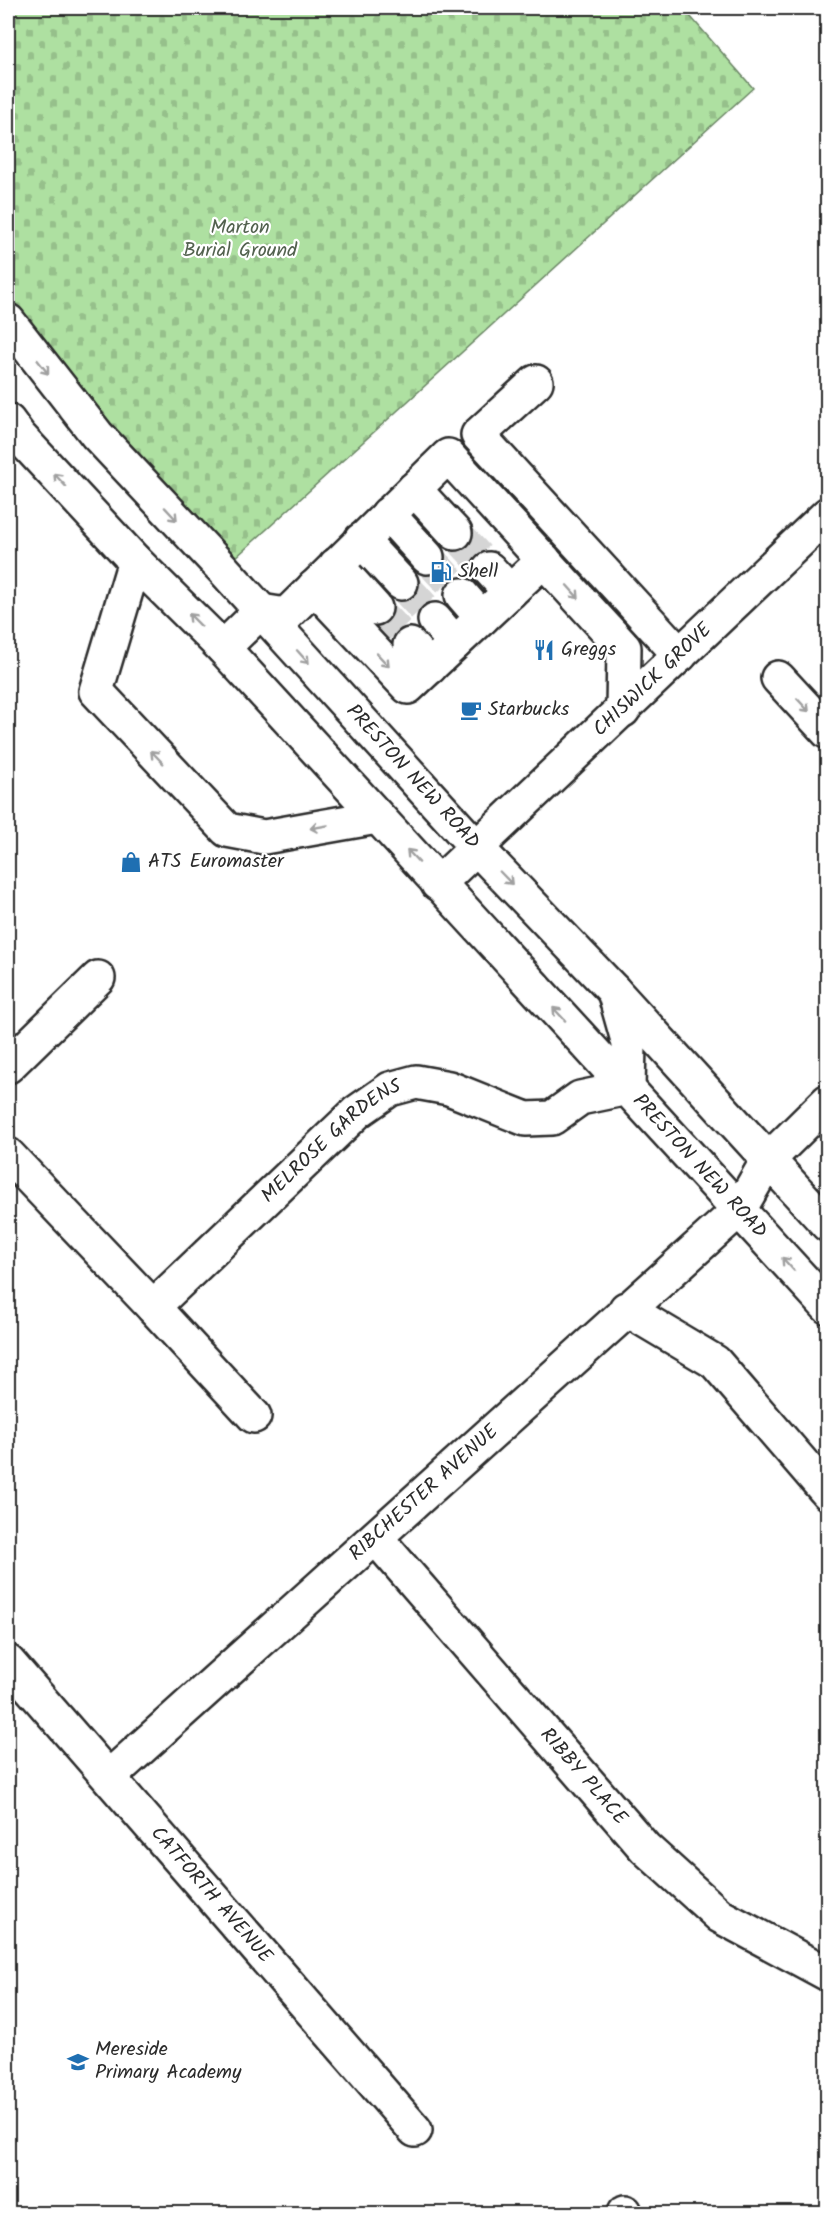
<svg xmlns="http://www.w3.org/2000/svg" width="835" height="2221" viewBox="0 0 835 2221" font-family="Kalam,sans-serif">
<defs>
<pattern id="cemetery-stones" width="16" height="16" patternUnits="userSpaceOnUse" patternTransform="scale(1.5)"><rect width="16" height="16" fill="#aee0a1"/><path d="M2 7V4a2 2 0 0 1 4 0v3zM10 15v-3a2 2 0 0 1 4 0v3z" fill="#96c08b"/></pattern>
</defs>
<rect width="100%" height="100%" fill="#fff"/>
<filter id="ink" filterUnits="userSpaceOnUse"><feTurbulence type="fractalNoise" baseFrequency=".0167" numOctaves="2"/><feDisplacementMap in="SourceGraphic" scale="12" xChannelSelector="R" yChannelSelector="G"/><feConvolveMatrix kernelMatrix="1 2 1 2 8 2 1 2 1" color-interpolation-filters="sRGB"/></filter>
<g filter="url(#ink)">
<!-- cemetery -->
<polygon fill="url(#cemetery-stones)" stroke="#6c8666" stroke-width="1.5" points="8,8 683,8 753,88 223,569 8,321"/>
<g fill="none" stroke-linecap="round" stroke-linejoin="round">
<!-- minor-tunnel -->
<g stroke="#d5d5d5" stroke-width="33" stroke-dasharray="33 16" stroke-linecap="butt">
<polyline points="455,533 489,569"/>
<polyline points="427,557 462,595"/>
<polyline points="401,583 435,620"/>
<polyline points="375,608 410,645"/>
</g>
<defs>
<g id="minor">
<polyline points="536,382 478,435 680,655"/>
<polyline points="414,489 455,533"/>
<polyline points="388,514 427,557"/>
<polyline points="361,540 401,583"/>
<polyline points="135,561 96,691 227,830 264,837 377,817"/>
<polyline points="336,565 375,608"/>
<polyline points="489,569 510,592"/>
<polyline points="314,587 408,687 544,560"/>
<polyline points="462,595 482,618"/>
<polyline points="435,620 455,643"/>
<polyline points="410,645 430,667"/>
<polyline points="223,648 261,611 286,615 448,456 624,648 623,710"/>
<polyline points="778,678 828,732"/>
<path id="s1" d="M438,884l390,-370"/>
<polyline points="8,1066 98,978"/>
<path id="s2" d="M8,1155l145,152 204,-195 33,-23 26,-7 33,6 77,31 26,-1 28,-20 48,-10 1,-44 -15,-53"/>
<polyline points="153,1307 254,1416"/>
<polyline points="626,1309 715,1362 828,1493"/>
<path id="s3" d="M376,1538l269,310 75,68 108,58"/>
<path id="s4" d="M8,1662l407,468"/>
<path id="s5" d="M109,1777l630,-567 29,-50 60,-59"/>
<polyline points="625,2212 625,2214"/>
</g>
<g id="highway">
<path id="s6" d="M8,321l89,114 126,134 253,278 138,144 214,234"/>
<path id="s7" d="M8,421l11,15 116,125 88,87 605,659"/>
</g>
</defs>
<!-- minor casing -->
<use href="#minor" stroke="#2b2b2b" stroke-width="38"/>
<!-- highway casing -->
<use href="#highway" stroke="#2b2b2b" stroke-width="38"/>
<!-- minor -->
<use href="#minor" stroke="#fff" stroke-width="33"/>
<!-- highway -->
<use href="#highway" stroke="#fff" stroke-width="33"/>
</g>
<!-- one-way arrows -->
<defs><path id="oneway-shaft" d="M-6 0H5M1.5-3L5.5 0L1.5 3" fill="none" stroke-width="1.6" stroke-linecap="round" stroke-linejoin="round" transform="scale(1.5)"/></defs>
<g stroke="#a0a0a0">
<use href="#oneway-shaft" transform="translate(43 367) rotate(52)"/>
<use href="#oneway-shaft" transform="translate(60 480) rotate(-133)"/>
<use href="#oneway-shaft" transform="translate(171 514) rotate(47)"/>
<use href="#oneway-shaft" transform="translate(573 592) rotate(48)"/>
<use href="#oneway-shaft" transform="translate(195 620) rotate(-135)"/>
<use href="#oneway-shaft" transform="translate(303 657) rotate(48)"/>
<use href="#oneway-shaft" transform="translate(383 660) rotate(47)"/>
<use href="#oneway-shaft" transform="translate(803 705) rotate(47)"/>
<use href="#oneway-shaft" transform="translate(157 757) rotate(-134)"/>
<use href="#oneway-shaft" transform="translate(319 827) rotate(170)"/>
<use href="#oneway-shaft" transform="translate(413 856) rotate(-133)"/>
<use href="#oneway-shaft" transform="translate(506 878) rotate(46)"/>
<use href="#oneway-shaft" transform="translate(559 1014) rotate(-133)"/>
<use href="#oneway-shaft" transform="translate(788 1264) rotate(-132)"/>
</g>
</g>
<!-- icons -->
<defs>
<symbol id="fuel-bare" viewBox="-9 -9 18 18"><path d="M-5.5-6h7V0h2V4h1.3V-2.5L3-4.5l.8-.8L6-3V5H2.5V1h-1V6h-7ZM-4.2-4.7v3.2H.2V-4.7Z" fill="#1f6fb2" stroke="#fff" stroke-width="2.5" paint-order="stroke"/></symbol>
<symbol id="restaurant-bare" viewBox="-9 -9 18 18"><path d="M-5-6h1v4h1v-4h1v4h1v-4h1v5L-1.5 .5V6h-2V.5L-5-1ZM5-6V6H3V1.5H1.5Q1.5-4 5-6Z" fill="#1f6fb2" stroke="#fff" stroke-width="2.5" paint-order="stroke"/></symbol>
<symbol id="cafe-bare" viewBox="-9 -9 18 18"><path d="M-5.5-4.5H6V0H3Q3 3.5 0 3.5H-2.5Q-5.5 3.5-5.5 0ZM3-3.2v2h1.7v-2ZM-6 4.5H4V6H-6Z" fill="#1f6fb2" stroke="#fff" stroke-width="2.5" paint-order="stroke"/></symbol>
<symbol id="shop-bare" viewBox="-9 -9 18 18"><path d="M-5-2.5h2.3a2.7 3.5 0 0 1 5.4 0H5L5.5 6h-11ZM-1.5-2.5h3a1.5 2.3 0 0 0-3 0Z" fill="#1f6fb2" stroke="#fff" stroke-width="2.5" paint-order="stroke"/></symbol>
<symbol id="school-bare" viewBox="-9 -9 18 18"><path d="M0-5L7-2L0 1L-7-2ZM-4 1L0 2.5L4 1V4Q0 6-4 4Z" fill="#1f6fb2" stroke="#fff" stroke-width="2.5" paint-order="stroke"/></symbol>
</defs>
<g fill-rule="evenodd">
<use href="#fuel-bare" x="426" y="557" width="30" height="30"/>
<use href="#restaurant-bare" x="529" y="635" width="30" height="30"/>
<use href="#cafe-bare" x="456" y="695" width="30" height="30"/>
<use href="#shop-bare" x="116" y="847" width="30" height="30"/>
<use href="#school-bare" x="63" y="2047" width="30" height="30"/>
</g>
<g text-anchor="middle" dominant-baseline="central" stroke-width="4.5" stroke-linejoin="round" paint-order="stroke">
<!-- park labels -->
<g font-size="20" fill="#52614e" stroke="#fff">
<text x="240" y="228">Marton<tspan x="240" dy="23">Burial Ground</tspan></text>
</g>
<!-- poi labels -->
<g font-size="20" fill="#2b2b2b" stroke="#fff" text-anchor="start">
<text x="458" y="572">Shell</text>
<text x="561" y="650">Greggs</text>
<text x="488" y="710">Starbucks</text>
<text x="148" y="862">ATS Euromaster</text>
<text x="95" y="2050">Mereside<tspan x="95" dy="23">Primary Academy</tspan></text>
</g>
<!-- street labels -->
<g font-size="20" fill="#2b2b2b" stroke="#fff">
<text stroke="none"><textPath href="#s1" startOffset="296">CHISWICK GROVE</textPath></text>
<text stroke="none"><textPath href="#s6" startOffset="610">PRESTON NEW ROAD</textPath></text>
<text stroke="none"><textPath href="#s2" startOffset="454">MELROSE GARDENS</textPath></text>
<text stroke="none"><textPath href="#s7" startOffset="1017">PRESTON NEW ROAD</textPath></text>
<text stroke="none"><textPath href="#s5" startOffset="424">RIBCHESTER AVENUE</textPath></text>
<text stroke="none"><textPath href="#s3" startOffset="316">RIBBY PLACE</textPath></text>
<text stroke="none"><textPath href="#s4" startOffset="309">CATFORTH AVENUE</textPath></text>
</g>
</g>
<!-- margin -->
<rect width="835" height="2221" fill="none" stroke="#fff" stroke-width="30"/>
<rect x="15" y="15" width="805" height="2191" fill="none" stroke="#2b2b2b" stroke-width="2" filter="url(#ink)"/>
</svg>
